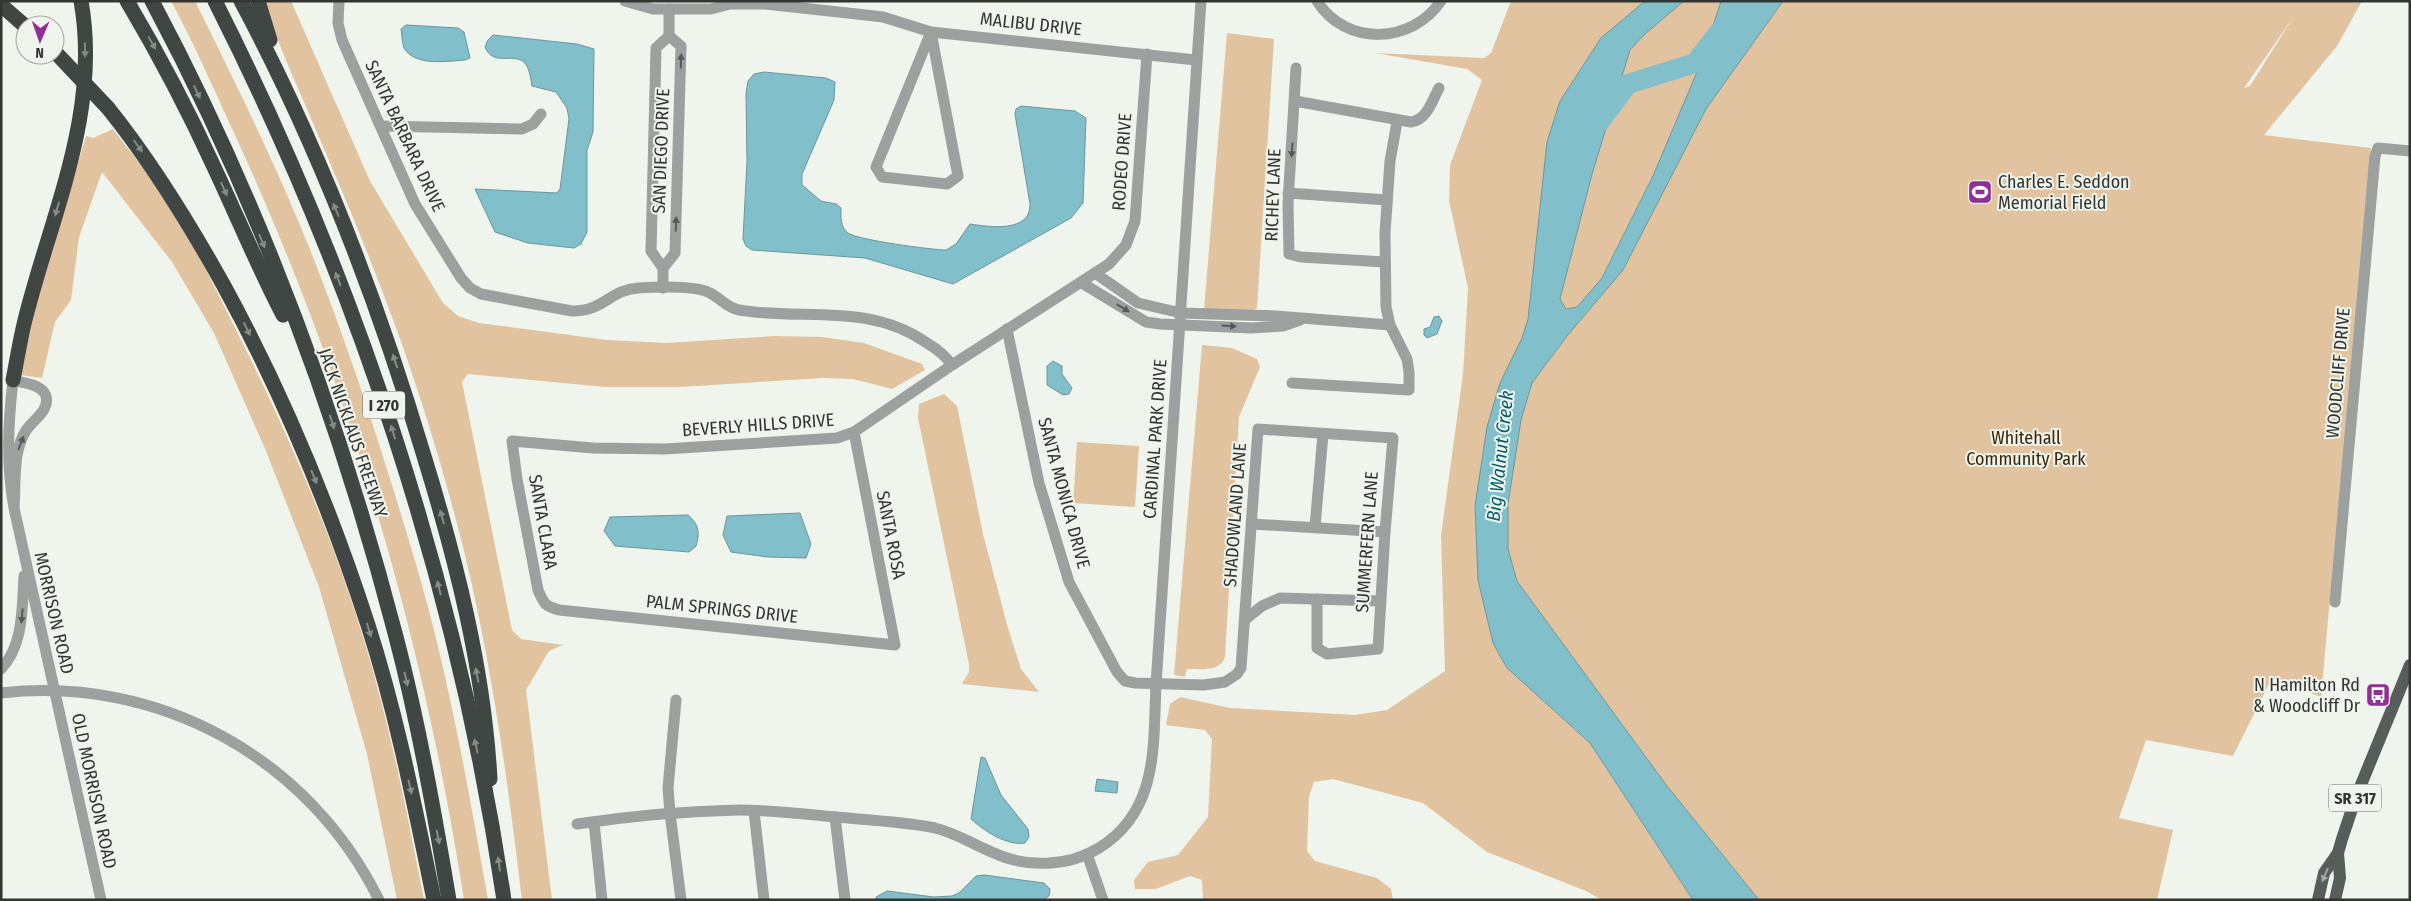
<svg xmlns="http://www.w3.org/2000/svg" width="2411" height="901" viewBox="0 0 2411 901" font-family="'Fira Sans Condensed',sans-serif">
<rect width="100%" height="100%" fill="#eff4ed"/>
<!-- green -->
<g fill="#e2c3a0" fill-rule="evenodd">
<path d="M171,1h24c41,83 82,166 116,251 42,106 77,217 109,326 30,105 49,214 68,322h-24c-41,-265 -117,-522 -229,-765 -21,-45 -40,-90 -64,-134z"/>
<path d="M265,1h26l79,180 73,122 15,13 21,7 128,17 59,3 109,-7 47,1 42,6 58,21 3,6 -33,19 -39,-10 -30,-1 -143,9h-75l-137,-13 -6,8 50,248 9,9 42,6 -14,6 -23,39 26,210h-30c-14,-117 -30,-235 -58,-349 -19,-76 -42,-152 -69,-226 -24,-66 -52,-132 -80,-197 -17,-42 -38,-83 -50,-127z"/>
<polygon points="1511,1 1645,1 1601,38 1560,101 1547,142 1528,319 1522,338 1500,383 1507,668 1590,743 1693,900 1602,900 1586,891 1487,852 1423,803 1333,779 1314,782 1309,796 1307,851 1315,861 1377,878 1391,889 1393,900 1203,900 1202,880 1190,876 1156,889 1135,889 1134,880 1148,862 1178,855 1208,817 1212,739 1205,730 1166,725 1170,704 1180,697 1230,708 1355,715 1387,710 1445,671 1441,536 1463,374 1468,288 1449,201 1450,165 1482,80 1467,69 1375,53 1484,58 1491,53"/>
<polygon points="1684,1 1721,1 1702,60 1653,176 1602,278 1577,307 1566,309 1560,299 1592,174 1630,50 1646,33"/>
<path d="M1783,1h579l-25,45 -73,89 107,13 -50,549 -49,-19 -39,78 -87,-16 -27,78 54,12 -16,70h-398l-92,-114 -150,-205 -9,-32v-45l13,-84 11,-37 35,-47 139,-227zM2294,16l-44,70 -6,2z"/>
<polygon points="1227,33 1274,39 1257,308 1250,312 1204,310"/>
<path d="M113,129c17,23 35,44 51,67 27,41 48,86 70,130 57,112 111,238 143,360 19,70 33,142 47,214h-27l-30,-146 -48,-167 -53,-136 -52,-118 -42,-71 -70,-90 -23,65 -8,63 -16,22 -13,56 -22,-3 16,-69 50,-170 7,2z"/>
<path d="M1202,345l30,3 25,11 3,8 -21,50 -14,240c-5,15 -24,12 -38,12l-2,8 -11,-2z"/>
<polygon points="944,394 957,406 983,534 1008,628 1021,669 1039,692 962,684 969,672 969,664 918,418 919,404"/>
<polygon points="1077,442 1139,446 1135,507 1073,503"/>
</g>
<!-- water -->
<g fill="#81c0ca" stroke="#6a969c">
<polygon points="1645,1 1684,1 1646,33 1630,50 1592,174 1560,299 1566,309 1577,307 1602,278 1653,176 1702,60 1721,1 1783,1 1706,109 1623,270 1567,336 1532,383 1521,420 1508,504 1508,549 1517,581 1667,786 1759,900 1693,900 1590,743 1507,668 1493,643 1478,580 1475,506 1487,427 1500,383 1522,338 1528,319 1547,142 1560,101 1601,38"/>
<path d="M406,25l52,3 6,4 6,26 -5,2c-17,1 -50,7 -61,-12 -2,-5 -2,-14 -3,-19z"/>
<path d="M493,35l84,9 17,5 -1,83 -6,18v82l-6,12 -7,4 -46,-5 -33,-11 -20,-43 82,4 3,-4 9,-70 -2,-11 -11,-16 -24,-6c-1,-6 -2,-14 -5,-20 -10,-17 -33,3 -42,-19l3,-7z"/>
<path d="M764,72l62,6 9,4 -1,18 -32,74v11l19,16 15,3 5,4c0,9 -1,19 7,25 9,7 85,17 98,17l10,-6 14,-20c19,3 61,9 60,-20l-15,-90 1,-5 5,-3 54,5 11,7 -3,85 -12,15 -118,66 -88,-26 -113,-8 -6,-4 -3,-7 4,-78 -1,-67 2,-13 6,-7z"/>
<polygon points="1439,316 1442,321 1437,334 1427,338 1424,335 1424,329 1430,327 1434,317"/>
<polygon points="1053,361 1062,366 1062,374 1072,388 1069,394 1063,395 1047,385 1047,366"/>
<polygon points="800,513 811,544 806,558 768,557 731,552 723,535 727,516"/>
<path d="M688,515c11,9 12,18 8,31l-7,6 -74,-6 -11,-15 6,-14z"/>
<path d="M981,757l4,1 16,37 27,34 1,8 -4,6c-18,3 -41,-12 -54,-24z"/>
<polygon points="1097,779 1118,782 1117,793 1095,791"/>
<polygon points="984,875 1044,883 1050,889 1049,896 1042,900 876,900 876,897 887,891 934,897 952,896 959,893 976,876"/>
</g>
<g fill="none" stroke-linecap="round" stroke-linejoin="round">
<!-- river -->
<polyline stroke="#81c0ca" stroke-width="20" points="1598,124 1628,84 1695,63 1743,1"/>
<!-- minor -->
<g stroke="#9ca09f" stroke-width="11">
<path d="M339,1l-1,22 4,17 73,164 46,74 9,10 11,6 91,17c33,0 37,-21 66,-23 17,-1 57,-3 72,5 10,5 17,15 29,17 65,11 129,-8 188,33 10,6 18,12 25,22"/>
<polyline points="625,1 653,9 711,9 730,4 765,4 857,14 883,17 931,32 1196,60"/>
<path d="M1317,1c29,46 95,43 124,0"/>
<polygon points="931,32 958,176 947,184 882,177 876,167"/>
<polyline points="1296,68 1288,203 1289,254 1301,257 1385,262"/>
<path d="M1295,101l116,21c16,-2 21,-21 28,-34"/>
<polyline points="381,126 522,129 533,124 541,114"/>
<polyline points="1288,193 1387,200"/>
<polyline points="663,268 675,253 681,46 669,36"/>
<polyline points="1095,273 1138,303 1181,313 1276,316 1390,325"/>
<polyline points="1082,283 1146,322 1160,324 1251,328 1283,326 1300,320"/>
<polyline points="663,288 663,268 651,251 656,48 669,36 669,9"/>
<polyline points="1007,329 1039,483 1069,582 1117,672 1125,681 1135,683 1204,685 1225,682 1237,674 1241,668 1258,429 1393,438 1385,532 1378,649 1327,654 1317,648 1317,599"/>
<polyline points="1292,383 1409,390 1409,372 1407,359 1390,325 1386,307 1385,233 1390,161 1397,122"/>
<path d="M854,432l41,213 -336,-35c-14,-4 -15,-6 -21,-20l-21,-111 -5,-38 81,7 72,1 172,-11 17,-6 98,-67 157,-101 17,-19 9,-24 12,-167"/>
<path d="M14,508c2,-25 -2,-58 13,-79 7,-10 23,-19 19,-33 -4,-12 -23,-13 -33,-16 -5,45 -7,83 1,128l87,392"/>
<polyline points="1252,524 1385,532"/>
<polyline points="1315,527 1323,434"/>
<polyline points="2335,602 2375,156 2378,148 2410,151"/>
<polyline points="1246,619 1262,606 1280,598 1380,601"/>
<path d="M1,669c23,-24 21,-62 23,-93"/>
<path d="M1,693c158,-18 308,65 378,207"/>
<polyline points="676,700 668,788 670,813 681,900"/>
<polyline points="754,811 764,900"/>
<polyline points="835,817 845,900"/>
<polyline points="594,822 602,900"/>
<path d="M577,824c54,-8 108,-13 162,-14 36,0 73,5 109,8 29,3 59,4 87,10 21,5 39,17 59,25 32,15 74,14 105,-5 60,-37 54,-102 57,-163l45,-684"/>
<polyline points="1087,854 1103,900"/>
</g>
<!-- major -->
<g stroke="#575d5b" stroke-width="12">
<polyline points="2318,900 2324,873 2338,853"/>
<polyline points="2335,900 2340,878 2338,853 2342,839 2356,797 2410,665"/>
</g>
<!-- highway -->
<g stroke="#3f4643" stroke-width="15">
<path d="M127,1c32,54 61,109 87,166 23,49 44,100 69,148"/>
<path d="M152,1c106,199 186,414 243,632 23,87 39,178 54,267"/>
<path d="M215,1c142,281 243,587 289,899"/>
<path d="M241,1c76,142 137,301 183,455 32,104 60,213 66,323"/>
<polyline points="258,1 270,40"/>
<polyline points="1,5 25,26"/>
<path d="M108,108c45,56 81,115 116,178 59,108 106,222 144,339 29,90 47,183 66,275"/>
<path d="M13,380c4,-20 7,-40 12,-60 26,-105 76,-208 56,-319"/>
</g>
<!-- highway-bridge -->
<polyline stroke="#3f4643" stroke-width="15" points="58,55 108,108"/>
</g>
<!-- one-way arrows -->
<defs><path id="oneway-solid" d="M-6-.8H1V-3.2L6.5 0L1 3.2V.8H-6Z" transform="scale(1.25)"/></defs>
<g fill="#858c87">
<use href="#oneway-solid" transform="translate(152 43) rotate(60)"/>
<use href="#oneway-solid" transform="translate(85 50) rotate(89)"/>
<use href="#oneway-solid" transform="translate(197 92) rotate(65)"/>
<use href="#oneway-solid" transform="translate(138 146) rotate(53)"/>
<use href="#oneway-solid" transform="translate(224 189) rotate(66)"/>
<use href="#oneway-solid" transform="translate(57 209) rotate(106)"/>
<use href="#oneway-solid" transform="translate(336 210) rotate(-113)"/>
<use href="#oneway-solid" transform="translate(262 241) rotate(67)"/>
<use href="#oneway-solid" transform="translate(338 279) rotate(-111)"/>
<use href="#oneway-solid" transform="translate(247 329) rotate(64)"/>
<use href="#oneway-solid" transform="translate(395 361) rotate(-109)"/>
<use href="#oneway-solid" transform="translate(332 422) rotate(71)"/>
<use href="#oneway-solid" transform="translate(393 432) rotate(-107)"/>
<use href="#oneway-solid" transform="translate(314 477) rotate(68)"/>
<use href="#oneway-solid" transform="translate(442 517) rotate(-105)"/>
<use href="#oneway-solid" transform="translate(439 588) rotate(-104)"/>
<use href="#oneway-solid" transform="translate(369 630) rotate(73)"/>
<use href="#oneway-solid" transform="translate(477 675) rotate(-101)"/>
<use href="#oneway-solid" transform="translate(406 679) rotate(77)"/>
<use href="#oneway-solid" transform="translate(476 746) rotate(-102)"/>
<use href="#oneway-solid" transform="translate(410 787) rotate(77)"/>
<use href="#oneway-solid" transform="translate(438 837) rotate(79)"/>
<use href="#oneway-solid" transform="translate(499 864) rotate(-98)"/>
</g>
<g fill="#585a58">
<use href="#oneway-solid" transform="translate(681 61) rotate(-88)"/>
<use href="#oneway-solid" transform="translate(1292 150) rotate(94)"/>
<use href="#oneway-solid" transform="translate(676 224) rotate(-88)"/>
<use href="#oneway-solid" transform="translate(1123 308) rotate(31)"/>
<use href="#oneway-solid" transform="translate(1229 326) rotate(4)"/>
<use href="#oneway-solid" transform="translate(21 443) rotate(-68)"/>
<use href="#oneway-solid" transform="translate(22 616) rotate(95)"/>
</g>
<use fill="#a3a8a4" href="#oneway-solid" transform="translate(2325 875) rotate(113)"/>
<!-- icons -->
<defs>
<symbol id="stadium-square" viewBox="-11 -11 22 22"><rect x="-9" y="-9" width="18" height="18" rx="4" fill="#902f96" stroke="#eff4ed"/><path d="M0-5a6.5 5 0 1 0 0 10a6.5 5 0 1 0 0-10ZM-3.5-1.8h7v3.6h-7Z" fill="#fff"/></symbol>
<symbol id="bus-square" viewBox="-11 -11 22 22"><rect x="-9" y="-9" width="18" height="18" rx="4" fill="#902f96" stroke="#eff4ed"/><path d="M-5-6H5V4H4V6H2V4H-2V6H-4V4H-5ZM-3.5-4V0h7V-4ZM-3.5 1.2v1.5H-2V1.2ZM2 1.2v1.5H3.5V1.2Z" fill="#fff"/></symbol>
</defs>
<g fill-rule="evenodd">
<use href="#stadium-square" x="1966" y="178" width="28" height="28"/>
<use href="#bus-square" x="2364" y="681" width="28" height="28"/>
</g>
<g text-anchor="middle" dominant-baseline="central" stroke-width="4" stroke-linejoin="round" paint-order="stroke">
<!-- shield labels -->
<g fill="#eff4ed" stroke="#6b6e6a" stroke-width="1">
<rect x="363" y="391.5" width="42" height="27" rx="4"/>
<rect x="2329" y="784.5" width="52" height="27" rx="4"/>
</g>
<g font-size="16" font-weight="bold" fill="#333532">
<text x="384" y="405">I 270</text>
<text x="2355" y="798">SR 317</text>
</g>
<!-- street labels -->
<g font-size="18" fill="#333532" stroke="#eff4ed">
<text transform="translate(1031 24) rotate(6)">MALIBU DRIVE</text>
<text transform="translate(405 136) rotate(65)">SANTA BARBARA DRIVE</text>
<text transform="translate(661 151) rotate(-88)">SAN DIEGO DRIVE</text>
<text transform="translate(1122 162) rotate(-86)">RODEO DRIVE</text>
<text transform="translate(1273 195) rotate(-88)">RICHEY LANE</text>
<text transform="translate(2338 373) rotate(-85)">WOODCLIFF DRIVE</text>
<text transform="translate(758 425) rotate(-4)">BEVERLY HILLS DRIVE</text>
<text transform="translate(353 433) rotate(71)">JACK NICKLAUS FREEWAY</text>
<text transform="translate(1155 439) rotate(-86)">CARDINAL PARK DRIVE</text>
<text transform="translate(1064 493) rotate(75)">SANTA MONICA DRIVE</text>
<text transform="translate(1235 515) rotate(-86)">SHADOWLAND LANE</text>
<text transform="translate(543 522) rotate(80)">SANTA CLARA</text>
<text transform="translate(891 535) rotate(79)">SANTA ROSA</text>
<text transform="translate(1367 542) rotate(-86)">SUMMERFERN LANE</text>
<text transform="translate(722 609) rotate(6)">PALM SPRINGS DRIVE</text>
<text transform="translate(54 613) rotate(77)">MORRISON ROAD</text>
<text transform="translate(94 791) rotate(78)">OLD MORRISON ROAD</text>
</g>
<!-- poi labels -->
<g font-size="18" fill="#333532" stroke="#eff4ed" text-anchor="start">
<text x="1998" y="182">Charles E. Seddon<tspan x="1998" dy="21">Memorial Field</tspan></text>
<text x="2360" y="685" text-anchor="end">N Hamilton Rd<tspan x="2360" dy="21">&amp; Woodcliff Dr</tspan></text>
</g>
<!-- park labels -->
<g font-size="18" fill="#3e2605" stroke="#eff4ed">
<text x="2026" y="438">Whitehall<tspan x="2026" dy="21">Community Park</tspan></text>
</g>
<!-- water labels -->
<g font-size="19" font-style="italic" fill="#005e6a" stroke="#eff4ed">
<text transform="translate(1500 456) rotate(-84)">Big Walnut Creek</text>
</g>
</g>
<!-- border -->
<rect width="2411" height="901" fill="none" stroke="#333532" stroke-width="5"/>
<!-- north arrow -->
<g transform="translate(40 40) rotate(182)"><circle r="24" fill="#eff4ed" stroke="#a4a8a2"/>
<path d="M0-4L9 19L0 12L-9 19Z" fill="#902f96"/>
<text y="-8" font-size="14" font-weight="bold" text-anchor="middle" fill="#333532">N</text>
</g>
</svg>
